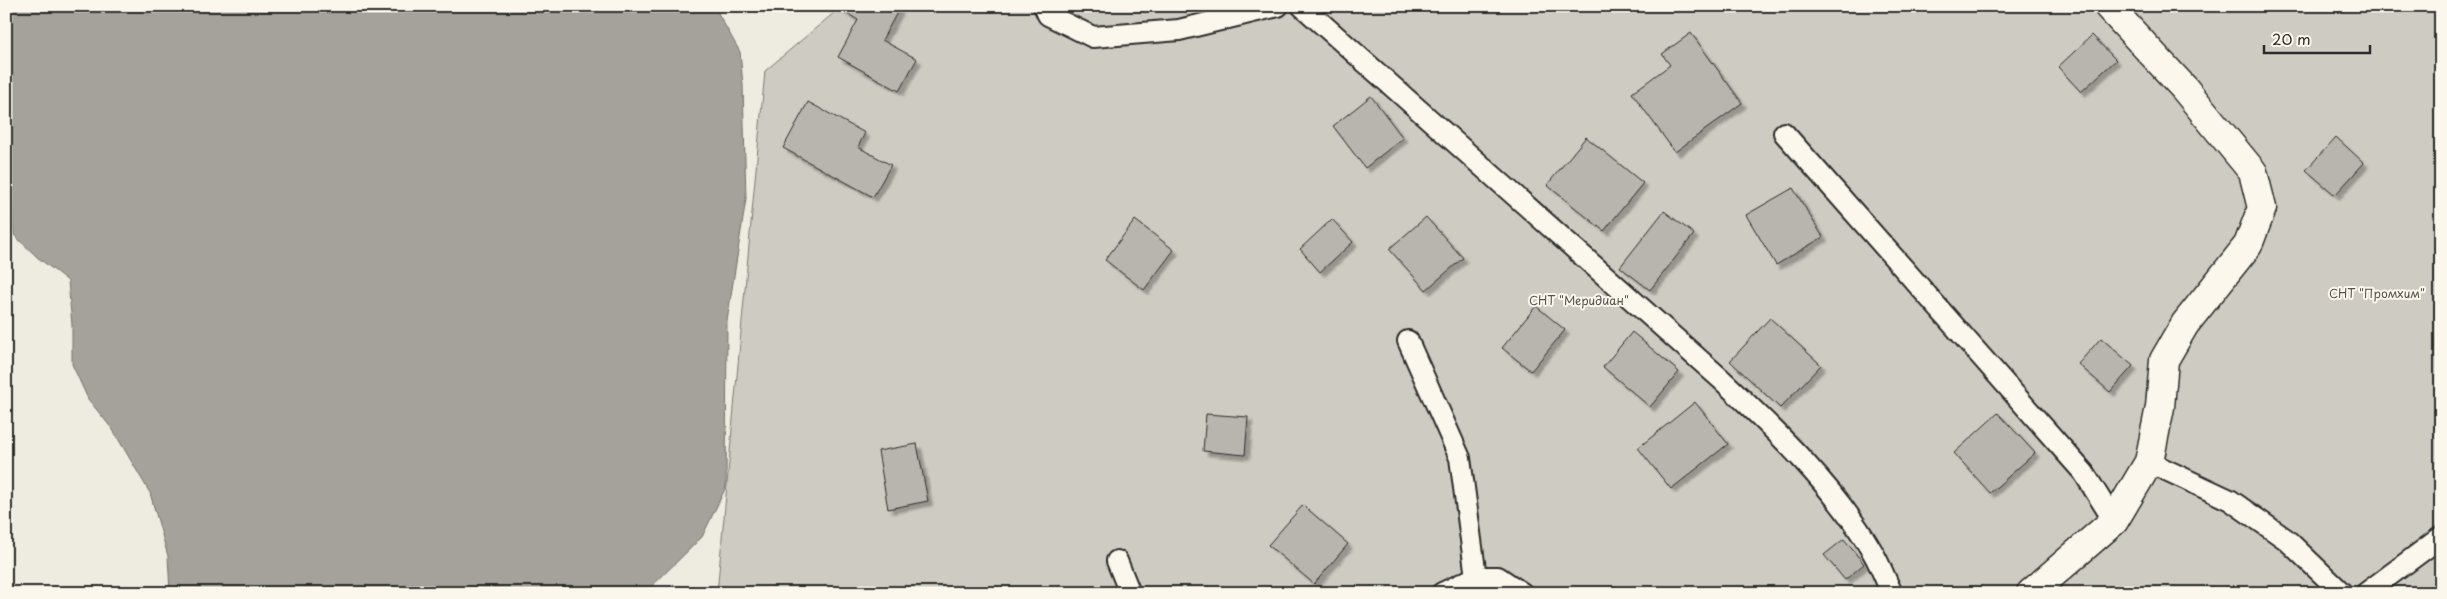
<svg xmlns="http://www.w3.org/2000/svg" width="2447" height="599" viewBox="0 0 2447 599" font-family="'Playpen Sans',sans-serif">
<defs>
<filter id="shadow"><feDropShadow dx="4.5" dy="4.5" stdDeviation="1" flood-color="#0004"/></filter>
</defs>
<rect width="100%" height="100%" fill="#eeebe0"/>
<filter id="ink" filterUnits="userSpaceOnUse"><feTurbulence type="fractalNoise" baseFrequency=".02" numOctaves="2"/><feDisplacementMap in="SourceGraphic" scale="10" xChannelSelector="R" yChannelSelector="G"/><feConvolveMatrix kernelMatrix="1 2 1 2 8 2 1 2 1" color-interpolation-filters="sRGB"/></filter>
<g filter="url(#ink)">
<!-- green -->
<polygon fill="#cecbc2" stroke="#7c7b76" points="842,6 2441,6 2441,593 717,593 765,71"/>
<!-- water -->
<polygon fill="#a4a29a" stroke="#74726e" points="6,6 714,6 740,52 743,85 746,199 727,321 726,487 702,537 645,593 170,593 168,556 150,493 113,430 88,399 72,364 72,325 68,281 37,257 14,235 10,167 6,163"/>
<!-- building -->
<g fill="#b8b5ae" stroke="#2b2b2b" filter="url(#shadow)">
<polygon points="894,6 899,9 882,40 917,59 899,91 838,57 858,20 835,6"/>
<polygon points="1691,33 1742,103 1675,152 1632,93 1670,65 1662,54"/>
<polygon points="2092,35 2116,60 2081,92 2058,67"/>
<polygon points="1371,96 1403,138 1365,168 1333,126"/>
<polygon points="808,102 865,133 858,147 891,165 873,197 783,148"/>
<polygon points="1586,137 1643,183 1604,231 1547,185"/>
<polygon points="2336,137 2364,163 2335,195 2306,170"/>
<polygon points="1793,188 1823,237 1776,265 1746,215"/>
<polygon points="1664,211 1694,234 1650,290 1620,267"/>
<polygon points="1426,217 1463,258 1426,290 1389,249"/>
<polygon points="1332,219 1353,242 1320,272 1300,249"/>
<polygon points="1135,220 1174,250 1144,290 1105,260"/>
<polygon points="1536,306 1565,330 1531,371 1502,348"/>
<polygon points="1770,318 1821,365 1780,408 1730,361"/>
<polygon points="1632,332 1679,372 1650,407 1603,367"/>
<polygon points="2101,338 2133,366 2110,392 2078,364"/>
<polygon points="1695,402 1728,444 1671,489 1638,448"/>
<polygon points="1998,413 2035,453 1990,493 1954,453"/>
<polygon points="1206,414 1248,417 1245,455 1203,451"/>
<polygon points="917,444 928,501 888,509 878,451"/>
<polygon points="1303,505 1348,544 1314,584 1268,545"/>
<polygon points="1844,539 1864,564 1845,580 1824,555"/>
</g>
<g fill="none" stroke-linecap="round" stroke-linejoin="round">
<defs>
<g id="service">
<polyline points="1044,6 1048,15 1093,37 1179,30 1278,6"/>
<path d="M1302,6l419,373c53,50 114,108 151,172 8,13 13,28 20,42"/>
<polyline points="1784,133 2084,473 2114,521"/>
<polyline points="1408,341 1460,458 1476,577"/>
<polyline points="2149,462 2230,500 2287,540 2342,593"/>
<polyline points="1117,561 1130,593"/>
<polyline points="1442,593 1476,577 1498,577 1522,593"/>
<polyline points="2366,593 2441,537"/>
</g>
<polyline id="minor" points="2031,593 2114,521 2149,462 2160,407 2164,360 2185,324 2248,245 2262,208 2253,172 2184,88 2108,6"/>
</defs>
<!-- service casing -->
<use href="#service" stroke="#2b2b2b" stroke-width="24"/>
<!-- minor casing -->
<use href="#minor" stroke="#2b2b2b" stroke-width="31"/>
<!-- service -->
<use href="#service" stroke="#fbf7ec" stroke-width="20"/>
<!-- minor -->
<use href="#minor" stroke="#fbf7ec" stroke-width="28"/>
</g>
</g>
<g text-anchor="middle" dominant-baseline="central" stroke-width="4" stroke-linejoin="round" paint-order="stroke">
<!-- park labels -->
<g font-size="12" fill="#545351" stroke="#fbf7ec">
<text x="2377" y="293">СНТ "Промхим"</text>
<text x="1579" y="300">СНТ "Меридиан"</text>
</g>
</g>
<!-- margin -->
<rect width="2447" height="599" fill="none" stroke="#fbf7ec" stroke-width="25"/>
<rect x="12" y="12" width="2422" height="574" fill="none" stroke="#2b2b2b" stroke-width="2" filter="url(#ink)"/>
<!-- scale -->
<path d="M2264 45v8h106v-8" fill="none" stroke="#2b2b2b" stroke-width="2.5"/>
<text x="2272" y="45" font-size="15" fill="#2b2b2b" stroke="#fbf7ec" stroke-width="4" paint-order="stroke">20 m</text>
</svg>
